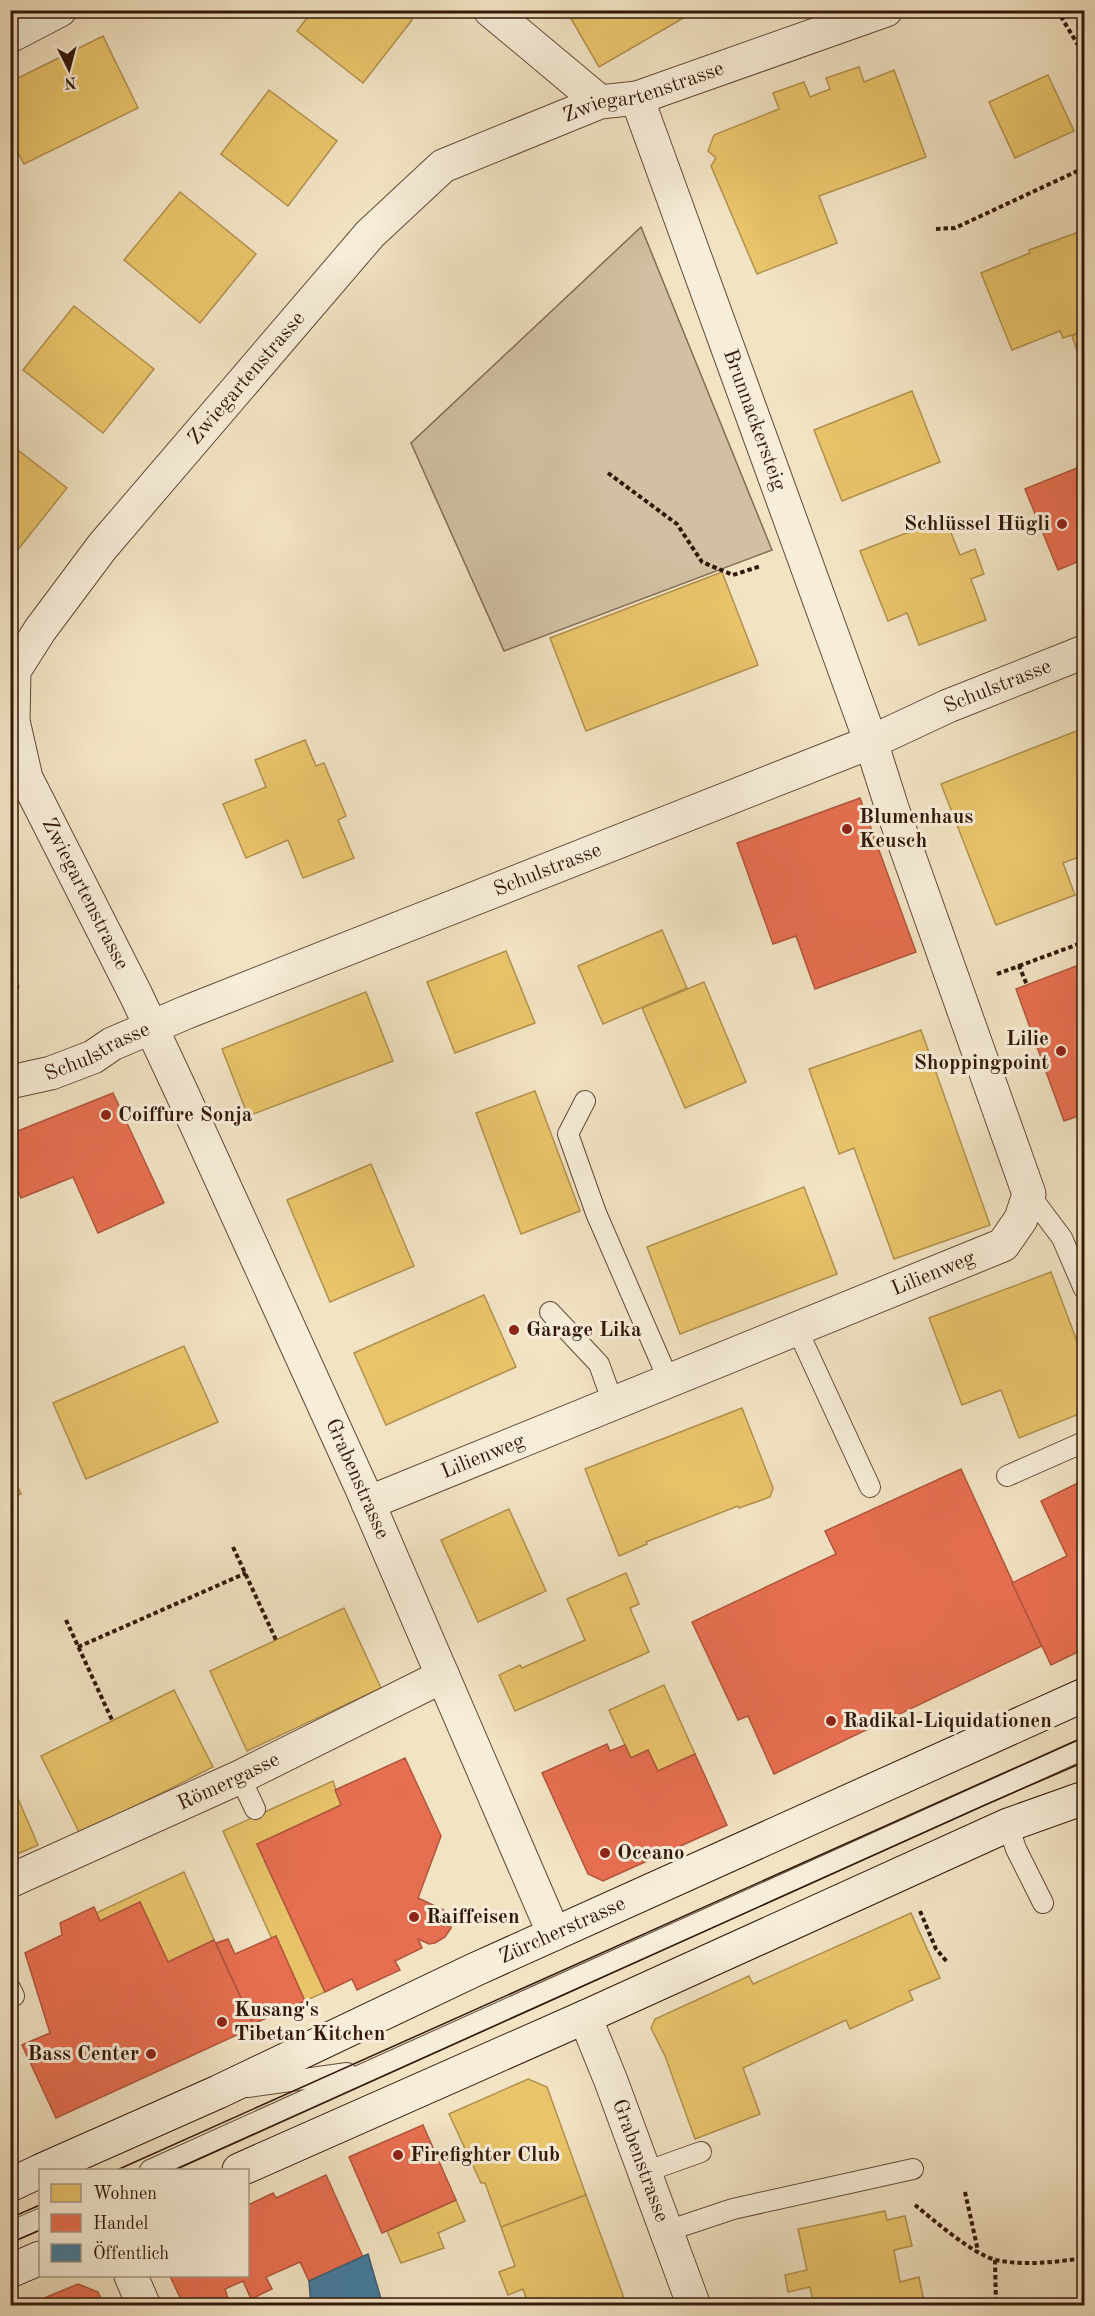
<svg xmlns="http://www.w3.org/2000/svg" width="1095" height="2316" viewBox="0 0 1095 2316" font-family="'Old Standard TT',serif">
<rect width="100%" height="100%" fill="#f2e3c3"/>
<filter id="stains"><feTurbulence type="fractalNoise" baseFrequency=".00333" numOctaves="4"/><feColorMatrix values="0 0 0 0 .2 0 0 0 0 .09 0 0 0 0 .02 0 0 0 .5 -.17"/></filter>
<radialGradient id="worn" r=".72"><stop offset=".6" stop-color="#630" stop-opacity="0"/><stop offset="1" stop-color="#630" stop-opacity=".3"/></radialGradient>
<!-- green -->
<polygon fill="#d1c0a3" stroke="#826c56" stroke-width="1.5" points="641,227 772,550 504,651 411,443"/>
<!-- homes -->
<g fill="#e9c46a" stroke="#b2904d" stroke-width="1.5">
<polygon points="313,10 400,10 412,20 363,83 297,31"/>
<polygon points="566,10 684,10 687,16 599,67"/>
<polygon points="103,36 138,108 24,164 10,138 10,82"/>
<polygon points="859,67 864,82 894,70 926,157 819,196 837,243 757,274 711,166 716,158 708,151 714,135 779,109 773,93 804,82 810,97 830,89 826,78"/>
<polygon points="1048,75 1074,131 1015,158 989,102"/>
<polygon points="269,90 337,141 288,206 221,154"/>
<polygon points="180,192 256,254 200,323 124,260"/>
<polygon points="1084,230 1084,331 1063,338 1060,331 1012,350 981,273 1030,253 1029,250"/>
<polygon points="74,306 154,369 103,433 23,370"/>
<polygon points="1084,331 1084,371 1072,336"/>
<polygon points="912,391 940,462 842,501 814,430"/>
<polygon points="10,444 67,488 12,557 10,556"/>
<polygon points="945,518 960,555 975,549 984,574 971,579 986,620 919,645 907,613 888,621 860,551"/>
<polygon points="722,572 758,665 586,731 550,638"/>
<polygon points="1084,728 1084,855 1063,863 1075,895 996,925 941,784"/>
<polygon points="305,740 316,766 324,763 346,816 338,820 354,858 303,878 288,840 246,858 223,804 266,787 255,760"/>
<polygon points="662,930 687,988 603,1024 578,966"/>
<polygon points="506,951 535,1023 455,1053 427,982"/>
<polygon points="704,982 746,1082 685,1108 642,1008"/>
<polygon points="366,992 393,1061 248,1116 222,1049"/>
<polygon points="921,1030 990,1225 894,1259 854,1148 839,1154 809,1069"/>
<polygon points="535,1091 580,1211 521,1234 476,1113"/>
<polygon points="371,1164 414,1266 330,1302 287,1200"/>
<polygon points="804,1187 837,1274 680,1334 647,1247"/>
<polygon points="1051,1272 1084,1360 1084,1412 1019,1438 1001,1390 962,1405 929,1318"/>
<polygon points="484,1295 516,1367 386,1425 354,1353"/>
<polygon points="184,1346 218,1422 86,1479 53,1403"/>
<polygon points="742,1408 773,1488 770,1497 739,1508 738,1506 646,1542 647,1544 619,1556 585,1469"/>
<polygon points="10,1468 21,1494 10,1498"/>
<polygon points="509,1509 546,1591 478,1622 441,1540"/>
<polygon points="626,1573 639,1604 630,1608 649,1652 515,1711 499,1675 520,1665 522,1668 585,1640 567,1599"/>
<polygon points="344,1608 381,1688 247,1751 210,1671"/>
<polygon points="664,1685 695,1754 658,1771 648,1750 631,1758 609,1710"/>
<polygon points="174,1690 213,1767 80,1834 41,1756"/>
<polygon points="10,1780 38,1845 10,1857"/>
<polygon points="333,1781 341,1805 257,1844 325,1992 305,2001 276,1936 272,1939 223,1831"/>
<polygon points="184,1872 214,1940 168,1962 140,1902 100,1921 96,1913"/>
<polygon points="911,1913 940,1978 909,1991 913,2000 850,2029 846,2020 743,2068 760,2114 695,2139 665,2056 651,2028 655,2019 749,1976 753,1984"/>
<polygon points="528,2079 547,2087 586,2195 501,2227 485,2183 481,2183 449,2114"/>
<polygon points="586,2195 627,2306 529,2306 523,2289 508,2295 499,2272 515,2266 501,2227"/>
<polygon points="456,2200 465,2221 438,2233 444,2248 401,2263 387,2231"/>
<polygon points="885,2211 887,2220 905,2216 912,2246 894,2250 900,2282 919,2277 925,2306 814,2306 810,2287 788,2292 785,2275 807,2270 798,2229"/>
</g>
<!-- shops -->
<g fill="#e76f51" stroke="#b1553b" stroke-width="1.5">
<polygon points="1084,465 1084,559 1058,570 1025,489"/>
<polygon points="860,798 916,952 815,989 796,936 773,944 737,843"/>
<polygon points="1084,963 1084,1114 1064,1121 1016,989"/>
<polygon points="113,1093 164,1203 98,1233 73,1177 21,1198 10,1173 10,1134"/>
<polygon points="961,1469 1042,1646 774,1774 748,1716 738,1720 692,1622 836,1554 825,1531"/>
<polygon points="1084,1480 1084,1649 1051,1665 1012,1583 1067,1556 1041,1501"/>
<polygon points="607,1744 610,1751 625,1745 631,1758 648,1750 658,1771 695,1754 727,1825 603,1881 588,1874 542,1773"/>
<polygon points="405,1758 441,1836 418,1898 446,1911 450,1917 451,1928 445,1937 435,1943 429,1944 418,1939 422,1948 395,1961 400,1970 357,1990 352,1979 325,1992 257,1844 341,1805 335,1790"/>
<polygon points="140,1902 168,1962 214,1940 253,2024 252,2028 56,2118 22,2045 50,2033 25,1953 62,1935 60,1923 94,1907 100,1921"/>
<polygon points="276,1936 305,2001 253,2024 216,1943 228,1939 235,1954"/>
<polygon points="423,2125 456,2200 382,2233 349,2157"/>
<polygon points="326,2175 363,2257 309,2281 300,2262 266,2277 272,2289 251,2299 243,2281 225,2289 228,2299 212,2306 184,2306 170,2276 248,2276 248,2205 273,2193 276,2198"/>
<polygon points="78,2284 98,2292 104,2306 25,2306"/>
</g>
<!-- public -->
<polygon fill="#457b9d" stroke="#3f5d71" stroke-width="1.5" points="368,2254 383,2306 311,2306 309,2281"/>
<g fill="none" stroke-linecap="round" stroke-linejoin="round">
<defs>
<g id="lane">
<polyline points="585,1101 568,1134 596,1213 669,1381"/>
<polyline points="1029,1194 1062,1238 1084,1289"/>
<polyline points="550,1312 599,1364 613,1403"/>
<polyline points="797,1329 870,1487"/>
<polyline points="1007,1476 1084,1442"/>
<polyline points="240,1777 255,1809"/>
<polyline points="1008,1825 1016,1849 1043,1903"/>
<polyline points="10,1988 14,1996"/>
<polyline points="248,2087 347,2073"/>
<polyline points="150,2170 1084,1749"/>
<polyline points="645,2172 701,2152"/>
<polyline points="667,2231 733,2209 913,2169"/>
<polyline points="10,2232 40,2219"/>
</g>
<g id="street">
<polyline points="490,10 600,102"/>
<polyline points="10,36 60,10"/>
<path id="s1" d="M10,1082l41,-9 42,-16 19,-13 75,-32 684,-270 77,-36 136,-54"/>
<path id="s2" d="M368,1503l635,-258 18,-26 8,-25 -137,-386 -21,-66 -234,-644"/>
<path id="s3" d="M10,1881l230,-104 203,-101"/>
<path id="s4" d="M554,1934l-191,-443 -182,-400 -45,-96 -110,-217 -13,-57 1,-50 26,-41 62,-83 268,-313 73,-68 157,-64 37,-4 249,-88"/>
<path id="s5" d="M585,2017l26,64 83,225"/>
<polyline points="131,2276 144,2306"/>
</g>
<g id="secondary">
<path id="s6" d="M42,2170l176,-78 256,-122 610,-275"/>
<polyline points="239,2170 585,2017 1008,1825 1084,1798"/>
<polyline points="10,2185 40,2171"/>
<polyline points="10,2271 40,2258"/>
</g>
</defs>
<!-- lane casing -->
<use href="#lane" stroke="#624a38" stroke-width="22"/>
<!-- street casing -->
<use href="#street" stroke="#624a38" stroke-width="35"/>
<!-- secondary casing -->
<use href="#secondary" stroke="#321709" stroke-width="35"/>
<!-- path -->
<g stroke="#321709" stroke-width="4" stroke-dasharray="4.5 3" stroke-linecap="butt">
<polyline points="1057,10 1084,55"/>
<polyline points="936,229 955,228 1084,168"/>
<polyline points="608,473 677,524 702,562 733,575 761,566"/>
<polyline points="1019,966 1084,942"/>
<polyline points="997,974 1019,966 1027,985"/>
<polyline points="10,986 19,987"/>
<polyline points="233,1547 276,1640"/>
<polyline points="66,1620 112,1720"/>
<polyline points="78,1647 246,1573"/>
<polyline points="920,1911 936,1949 948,1963"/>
<polyline points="1084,2151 1081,2159 1084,2174"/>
<polyline points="965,2192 978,2251"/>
<path d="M915,2205c20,16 57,49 81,55 29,6 60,2 88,-2"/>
<polyline points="995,2260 996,2306"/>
</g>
<!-- lane -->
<use href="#lane" stroke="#f7edd8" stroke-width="20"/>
<!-- street -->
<use href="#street" stroke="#f7edd8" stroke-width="33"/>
<!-- secondary -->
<use href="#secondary" stroke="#f7edd8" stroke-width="33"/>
<!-- tram -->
<g stroke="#321709" stroke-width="1.5">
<polyline points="117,2170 1084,1737"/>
<polyline points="174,2170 985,1805 1084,1762"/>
<polyline points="10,2218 40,2205"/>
<polyline points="10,2243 40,2230"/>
</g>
</g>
<!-- markers -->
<g fill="#8f2418" stroke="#f7edd8" stroke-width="2">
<circle cx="1062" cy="524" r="6"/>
<circle cx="847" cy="829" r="6"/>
<circle cx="1061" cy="1051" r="6"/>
<circle cx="106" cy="1115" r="6"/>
<circle cx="514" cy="1330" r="6"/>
<circle cx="831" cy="1721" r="6"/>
<circle cx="605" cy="1853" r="6"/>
<circle cx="414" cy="1917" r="6"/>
<circle cx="222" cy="2022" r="6"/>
<circle cx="151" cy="2054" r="6"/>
<circle cx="398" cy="2155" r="6"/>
</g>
<g text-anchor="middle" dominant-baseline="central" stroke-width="6" stroke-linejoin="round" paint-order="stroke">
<!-- street labels -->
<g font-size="21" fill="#321709" stroke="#f7edd8">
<text stroke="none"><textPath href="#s4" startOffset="2258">Zwiegartenstrasse</textPath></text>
<text stroke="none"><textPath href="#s4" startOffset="1754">Zwiegartenstrasse</textPath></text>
<text transform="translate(754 420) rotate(70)">Brunnackersteig</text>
<text stroke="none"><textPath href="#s1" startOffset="1065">Schulstrasse</textPath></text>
<text stroke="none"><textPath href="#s1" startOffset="579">Schulstrasse</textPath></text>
<text transform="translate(85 894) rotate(63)">Zwiegartenstrasse</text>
<text stroke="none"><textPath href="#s1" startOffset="93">Schulstrasse</textPath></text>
<text stroke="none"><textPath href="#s2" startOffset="610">Lilienweg</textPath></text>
<text stroke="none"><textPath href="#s2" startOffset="124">Lilienweg</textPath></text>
<text transform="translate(357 1479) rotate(66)">Grabenstrasse</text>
<text stroke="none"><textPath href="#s3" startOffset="240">Römergasse</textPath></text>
<text stroke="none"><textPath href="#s6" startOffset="573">Zürcherstrasse</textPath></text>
<text stroke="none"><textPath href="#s5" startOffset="154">Grabenstrasse</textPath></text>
</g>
<!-- poi labels -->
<g font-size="21" font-weight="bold" fill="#321709" stroke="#f7edd8" text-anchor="start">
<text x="1050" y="524" text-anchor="end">Schlüssel Hügli</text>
<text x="859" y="817">Blumenhaus<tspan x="859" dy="24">Keusch</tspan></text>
<text x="1049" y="1039" text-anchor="end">Lilie<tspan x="1049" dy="24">Shoppingpoint</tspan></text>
<text x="118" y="1115">Coiffure Sonja</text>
<text x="526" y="1330">Garage Lika</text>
<text x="843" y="1721">Radikal-Liquidationen</text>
<text x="617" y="1853">Oceano</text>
<text x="426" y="1917">Raiffeisen</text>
<text x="234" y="2010">Kusang's<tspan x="234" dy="24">Tibetan Kitchen</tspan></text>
<text x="139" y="2054" text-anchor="end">Bass Center</text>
<text x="410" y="2155">Firefighter Club</text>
</g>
</g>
<!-- margin -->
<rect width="1095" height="2316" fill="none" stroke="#f2e3c3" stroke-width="36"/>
<rect x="12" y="12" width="1071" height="2292" fill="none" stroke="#321709" stroke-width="3"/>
<rect x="18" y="18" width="1059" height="2280" fill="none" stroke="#321709" stroke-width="1.5"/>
<!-- legend -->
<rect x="39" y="2169" width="210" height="108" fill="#f7edd8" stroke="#a89785" stroke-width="1.5"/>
<rect x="51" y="2184" width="30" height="18" fill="#e9c46a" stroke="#a89785" stroke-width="1.5"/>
<text x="93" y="2199" font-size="18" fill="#321709">Wohnen</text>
<rect x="51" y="2214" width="30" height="18" fill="#e76f51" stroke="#a89785" stroke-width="1.5"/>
<text x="93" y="2229" font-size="18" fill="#321709">Handel</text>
<rect x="51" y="2244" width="30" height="18" fill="#457b9d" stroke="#a89785" stroke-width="1.5"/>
<text x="93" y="2259" font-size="18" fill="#321709">Öffentlich</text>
<!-- north arrow -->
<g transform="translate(69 69) rotate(174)" stroke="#f7edd8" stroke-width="4.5" paint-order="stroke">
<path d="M0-4.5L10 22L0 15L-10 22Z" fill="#321709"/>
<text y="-9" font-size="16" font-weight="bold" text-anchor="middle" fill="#321709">N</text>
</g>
<rect width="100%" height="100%" filter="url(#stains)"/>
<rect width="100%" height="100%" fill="url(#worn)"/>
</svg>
